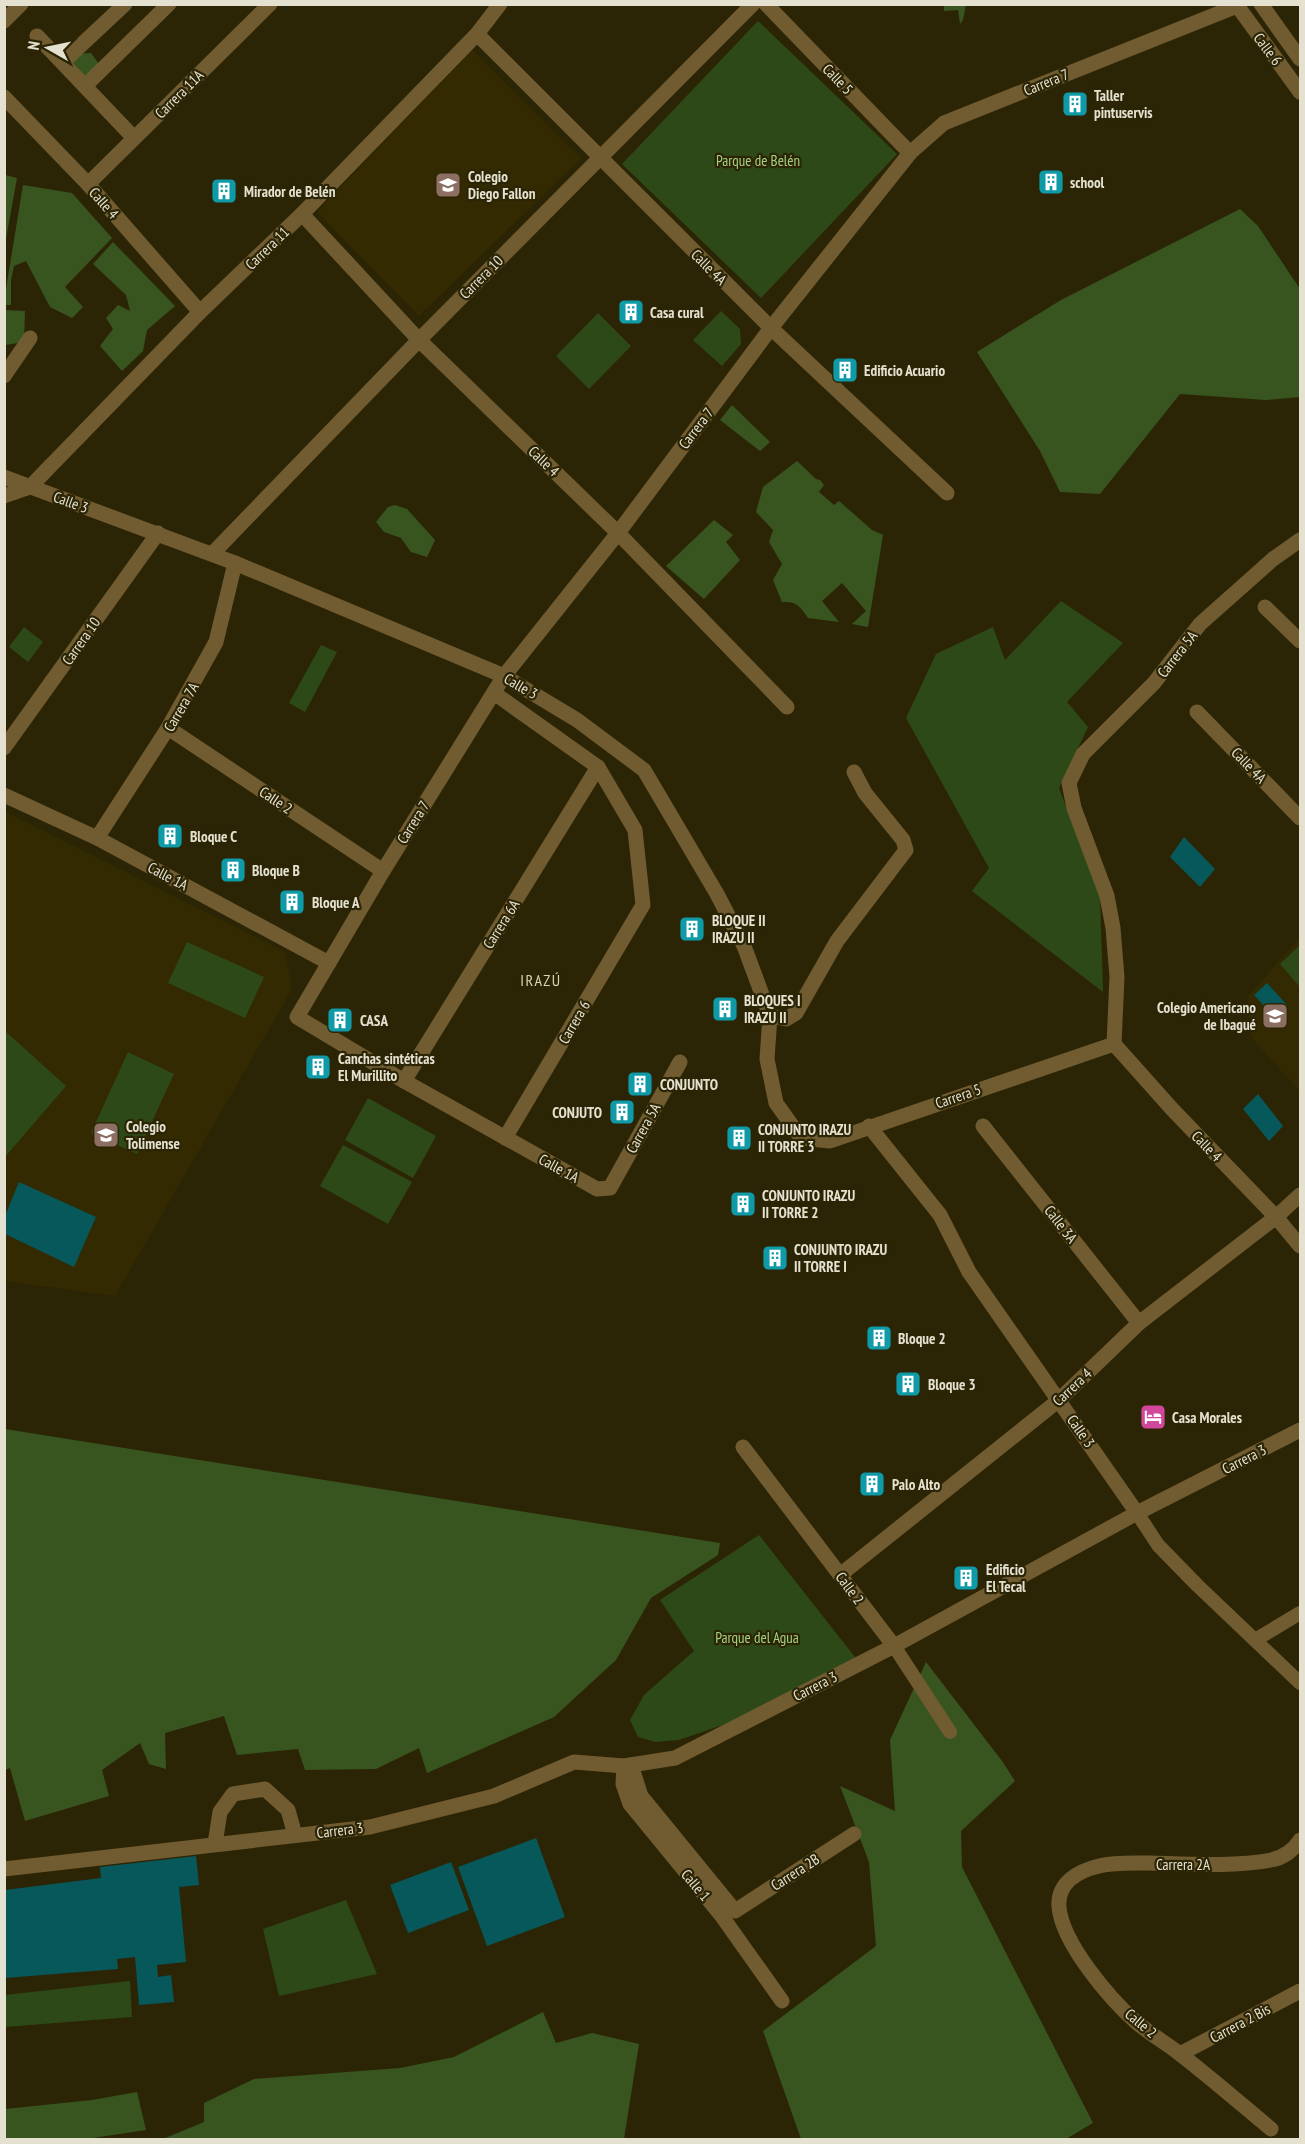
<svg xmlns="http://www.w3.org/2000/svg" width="1305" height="2144" viewBox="0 0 1305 2144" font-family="'PT Sans Narrow',sans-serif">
<rect width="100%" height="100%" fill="#2c2505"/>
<!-- built -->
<g fill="#332a01">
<polygon points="472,50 581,158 419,316 317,212"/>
<polygon points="4,811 285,952 292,989 115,1296 5,1281"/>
<polygon points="1300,937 1300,1092 1251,1037 1248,996"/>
</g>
<!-- green -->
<g fill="#2e4918">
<polygon points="758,21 897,154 761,298 622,164"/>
<polygon points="721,311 740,329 741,344 722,366 693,340"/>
<polygon points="598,313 631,346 589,389 556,356"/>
<polygon points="1061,601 1123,643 1067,702 1088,727 1059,788 1100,897 1103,992 972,891 989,868 906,718 936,654 993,627 1005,660"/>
<polygon points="24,627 43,642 28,662 9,647"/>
<polygon points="321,645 337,652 305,712 289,703"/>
<polygon points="187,942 264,977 245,1018 168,983"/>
<polygon points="1300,945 1300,987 1280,964"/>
<polygon points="5,1031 66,1086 5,1157"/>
<polygon points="128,1052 174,1074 137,1154 91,1133"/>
<polygon points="368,1098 436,1136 413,1178 345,1140"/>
<polygon points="343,1145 412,1182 388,1224 320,1186"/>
<polygon points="759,1535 858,1661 737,1720 679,1740 655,1742 638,1737 630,1720 644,1695 694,1651 660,1600"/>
<polygon points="346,1900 377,1974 279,1996 263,1929"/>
<polygon points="130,1981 132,2017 5,2027 5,1995"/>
</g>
<!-- forest -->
<g fill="#385520">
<polygon points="944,5 966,5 963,20 960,24 958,10 944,11"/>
<polygon points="91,53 99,64 85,77 72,62 75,54"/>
<polygon points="5,175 17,178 5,244 4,175"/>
<polygon points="23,185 72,193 112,238 65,287 83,307 72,318 50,307 26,261 14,266 11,280 11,305 5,305 5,295"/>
<polygon points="1240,209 1258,226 1300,289 1300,397 1266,400 1180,394 1100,494 1060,492 1040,451 977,352 1061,300"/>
<polygon points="113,242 175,306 147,330 143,351 122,371 100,346 113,329 106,318 118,305 130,311 126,295 93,264"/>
<polygon points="4,310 25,311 24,342 5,345"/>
<polygon points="732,405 770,442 760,451 720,420"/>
<path d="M797,461l19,18 4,1 4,5 -5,7 15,13 5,-4 33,29 11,5 -15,92 -16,-3 14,-13 -24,-28 -20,18 17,21 -31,-4c-8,-12 -11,-17 -26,-16l-9,-22 9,-16 -13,-22 4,-12 -17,-18 7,-25z"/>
<polygon points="395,505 407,509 435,540 427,557 411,552 401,538 384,532 376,522 388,507"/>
<polygon points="714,520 733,535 726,542 740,560 704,599 666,566"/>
<polygon points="5,1429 720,1543 718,1555 651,1598 616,1660 554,1717 427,1773 419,1748 376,1769 305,1770 298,1749 237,1755 224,1716 165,1733 166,1769 149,1764 140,1743 102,1770 109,1796 25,1821 10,1768 5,1770"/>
<polygon points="926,1662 1002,1761 1015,1781 961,1831 962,1867 1093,2123 1066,2139 801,2139 763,2031 876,1946 869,1862 840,1786 895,1811 890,1740"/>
<polygon points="543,2012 556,2043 592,2033 639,2044 624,2139 163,2139 204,2122 204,2103 254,2079 400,2068 454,2057"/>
<polygon points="137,2092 146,2130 80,2140 5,2139 5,2109 92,2100"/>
</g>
<!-- water -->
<g fill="#06585b">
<polygon points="1184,837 1215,869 1200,887 1170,857"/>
<polygon points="1267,983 1287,1005 1274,1017 1254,995"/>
<polygon points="1258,1094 1283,1126 1269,1141 1243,1109"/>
<polygon points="19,1182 96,1217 74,1267 5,1234 5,1216"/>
<polygon points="536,1838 565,1917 487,1946 458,1867"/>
<polygon points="196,1856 199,1885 179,1887 186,1962 157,1965 158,1977 171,1975 174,2002 139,2005 135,1957 117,1959 118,1969 5,1978 5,1890 101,1878 100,1867"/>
<polygon points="451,1862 469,1910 408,1933 390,1885"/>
</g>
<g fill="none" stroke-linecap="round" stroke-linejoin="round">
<!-- pedestrian -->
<g stroke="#715c31" stroke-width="14">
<polyline points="1137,1513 1158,1545 1197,1585 1300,1683"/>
<polyline points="1255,1640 1300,1613"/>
<polyline points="894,1646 950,1732"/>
</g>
<!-- minor -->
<g stroke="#715c31" stroke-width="15">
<polyline points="766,4 910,153"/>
<polyline points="4,21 21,4"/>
<polyline points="477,34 771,328 947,493"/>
<polyline points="37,36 134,138"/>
<polyline points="63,62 125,4"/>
<polyline points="85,86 169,4"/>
<polyline points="4,97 88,184 200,312"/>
<polyline points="88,184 270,4"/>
<polyline points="302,214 419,340 618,533 787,707"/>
<polyline points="4,376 30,338"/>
<polyline points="4,477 235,563 504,676 577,720 644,770 717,894 744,946 770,1016 767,1059 776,1103 801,1138 830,1141 1114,1044"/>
<polyline points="4,496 30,487 200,312 302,214 477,34 500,4"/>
<polyline points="212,554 419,340 753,4"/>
<polyline points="1265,607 1300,641"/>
<polyline points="494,693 598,767 635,830 643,905 505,1138"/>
<polyline points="1197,712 1300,818"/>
<polyline points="168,728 383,871"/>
<polyline points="4,748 158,533"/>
<polyline points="4,795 97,838 329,963"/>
<polyline points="97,838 168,728 216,642 235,563"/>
<polyline points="770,1016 786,1019 796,1013 837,941 906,850 903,840 865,793 854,772"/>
<polyline points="1114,1044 1117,977 1113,928 1107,896 1074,808 1069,783 1083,754 1154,683 1200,624 1273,559 1300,540"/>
<polyline points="1114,1044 1172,1109 1276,1217 1300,1246"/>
<polyline points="680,1062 610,1188 597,1189 404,1081 297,1017 383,871 504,676 618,533 771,328 910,153 944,123 1237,6"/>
<polyline points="404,1081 598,767"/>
<polyline points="869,1126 940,1215 969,1272 1137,1513"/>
<polyline points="983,1126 1139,1323"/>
<polyline points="743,1447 840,1575"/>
<polyline points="631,1765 641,1796 735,1911 854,1834"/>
<polyline points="624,1766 623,1784 630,1804 721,1915 782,2001"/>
<polyline points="215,1844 220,1812 233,1794 265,1789 288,1810 295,1835"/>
<polyline points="4,1869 370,1827 494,1796 574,1762 624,1766 675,1758 894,1646"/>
<polyline points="1180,2054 1300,1991"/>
<path d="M1271,2129c-30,-25 -60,-51 -91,-75 -14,-11 -30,-20 -44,-32 -26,-23 -74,-79 -77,-115 -2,-24 19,-36 40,-41 16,-4 34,-3 50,-3 38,1 85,4 122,-3 12,-2 23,-10 29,-20"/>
</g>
<!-- tertiary -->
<g stroke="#715c31" stroke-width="15">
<polyline points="1236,4 1300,92"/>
<polyline points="1261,4 1300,59"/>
<polyline points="1300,1195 1276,1217 1139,1323 1059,1400 840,1575 894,1646 1137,1513 1300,1430"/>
</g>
</g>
<!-- icons -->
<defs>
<symbol id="building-square" viewBox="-11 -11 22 22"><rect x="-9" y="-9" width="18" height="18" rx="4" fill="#0f9aa8" stroke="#2c2505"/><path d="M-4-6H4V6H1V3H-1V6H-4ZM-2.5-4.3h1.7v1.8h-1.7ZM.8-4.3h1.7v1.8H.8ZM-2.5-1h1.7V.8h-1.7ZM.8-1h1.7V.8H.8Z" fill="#fff"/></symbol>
<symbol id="school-square" viewBox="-11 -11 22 22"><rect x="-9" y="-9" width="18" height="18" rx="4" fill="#8d6e63" stroke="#2c2505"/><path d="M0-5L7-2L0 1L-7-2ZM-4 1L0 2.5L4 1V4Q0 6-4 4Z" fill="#fff"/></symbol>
<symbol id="hotel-square" viewBox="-11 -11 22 22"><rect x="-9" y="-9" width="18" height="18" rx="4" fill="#d1479c" stroke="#2c2505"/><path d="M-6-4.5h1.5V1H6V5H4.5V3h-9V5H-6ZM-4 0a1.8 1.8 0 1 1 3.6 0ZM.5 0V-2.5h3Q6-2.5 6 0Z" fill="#fff"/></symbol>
</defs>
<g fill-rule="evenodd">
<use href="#building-square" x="1060" y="89" width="30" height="30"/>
<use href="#building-square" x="1036" y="167" width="30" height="30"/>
<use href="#school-square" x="433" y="170" width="30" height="30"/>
<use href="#building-square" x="209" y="176" width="30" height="30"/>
<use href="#building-square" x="616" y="297" width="30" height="30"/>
<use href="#building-square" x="830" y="355" width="30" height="30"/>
<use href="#building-square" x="155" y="821" width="30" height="30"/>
<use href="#building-square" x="218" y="855" width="30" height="30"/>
<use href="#building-square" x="277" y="887" width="30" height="30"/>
<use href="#building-square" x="677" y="914" width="30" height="30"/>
<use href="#building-square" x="710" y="994" width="30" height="30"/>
<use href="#school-square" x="1260" y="1001" width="30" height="30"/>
<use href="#building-square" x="325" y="1005" width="30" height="30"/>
<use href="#building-square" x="303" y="1052" width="30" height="30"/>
<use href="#building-square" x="625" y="1069" width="30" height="30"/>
<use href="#building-square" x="607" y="1097" width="30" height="30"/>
<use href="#school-square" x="91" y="1120" width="30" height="30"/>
<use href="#building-square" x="724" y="1123" width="30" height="30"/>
<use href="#building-square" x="728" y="1189" width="30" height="30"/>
<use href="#building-square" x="760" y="1243" width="30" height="30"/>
<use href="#building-square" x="864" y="1323" width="30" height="30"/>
<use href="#building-square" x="893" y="1369" width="30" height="30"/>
<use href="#hotel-square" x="1138" y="1402" width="30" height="30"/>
<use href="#building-square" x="857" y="1469" width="30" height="30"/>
<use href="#building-square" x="951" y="1563" width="30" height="30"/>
</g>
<g text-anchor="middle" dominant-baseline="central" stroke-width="4.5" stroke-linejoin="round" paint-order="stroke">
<!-- street labels -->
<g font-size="15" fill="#e5e1d0" stroke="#2c2505">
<text transform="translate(1268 49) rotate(53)">Calle 6</text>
<text transform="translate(838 79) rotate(46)">Calle 5</text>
<text transform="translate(1046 82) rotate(-22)">Carrera 7</text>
<text transform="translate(179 94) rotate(-45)">Carrera 11A</text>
<text transform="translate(104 203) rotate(49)">Calle 4</text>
<text transform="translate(267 248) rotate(-44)">Carrera 11</text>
<text transform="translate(709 267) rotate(45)">Calle 4A</text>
<text transform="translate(481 277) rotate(-45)">Carrera 10</text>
<text transform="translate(696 428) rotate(-53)">Carrera 7</text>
<text transform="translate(544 461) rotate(44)">Calle 4</text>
<text transform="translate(71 502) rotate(20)">Calle 3</text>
<text transform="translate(81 641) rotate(-55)">Carrera 10</text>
<text transform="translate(1177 654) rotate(-52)">Carrera 5A</text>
<text transform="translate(521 686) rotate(30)">Calle 3</text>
<text transform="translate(181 707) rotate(-60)">Carrera 7A</text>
<text transform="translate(1249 765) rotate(46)">Calle 4A</text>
<text transform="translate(276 800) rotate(34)">Calle 2</text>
<text transform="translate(413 822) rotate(-58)">Carrera 7</text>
<text transform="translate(168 876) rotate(28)">Calle 1A</text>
<text transform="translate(501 924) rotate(-58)">Carrera 6A</text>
<text transform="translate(574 1022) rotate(-60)">Carrera 6</text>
<text transform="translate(958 1096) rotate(-19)">Carrera 5</text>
<text transform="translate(643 1128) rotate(-61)">Carrera 5A</text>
<text transform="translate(1207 1146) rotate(46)">Calle 4</text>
<text transform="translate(559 1168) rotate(29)">Calle 1A</text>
<text transform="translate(1061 1224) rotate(52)">Calle 3A</text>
<text transform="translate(1072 1387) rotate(-43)">Carrera 4</text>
<text transform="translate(1081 1431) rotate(55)">Calle 3</text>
<text transform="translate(1244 1459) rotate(-27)">Carrera 3</text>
<text transform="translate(850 1588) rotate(53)">Calle 2</text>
<text transform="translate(815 1686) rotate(-27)">Carrera 3</text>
<text transform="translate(340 1830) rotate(-7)">Carrera 3</text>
<text x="1183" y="1864">Carrera 2A</text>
<text transform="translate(795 1872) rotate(-33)">Carrera 2B</text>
<text transform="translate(696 1885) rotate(50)">Calle 1</text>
<text transform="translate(1141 2023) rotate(40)">Calle 2</text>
<text transform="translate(1240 2023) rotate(-28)">Carrera 2 Bis</text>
</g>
<!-- poi labels -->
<g font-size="15" font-weight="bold" fill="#e5e1d0" stroke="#2c2505" text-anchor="start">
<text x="1094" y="95">Taller<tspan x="1094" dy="17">pintuservis</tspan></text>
<text x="468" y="176">Colegio<tspan x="468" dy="17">Diego Fallon</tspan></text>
<text x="1070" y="182">school</text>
<text x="244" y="191">Mirador de Belén</text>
<text x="650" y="312">Casa cural</text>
<text x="864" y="370">Edificio Acuario</text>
<text x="190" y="836">Bloque C</text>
<text x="252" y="870">Bloque B</text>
<text x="312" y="902">Bloque A</text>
<text x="712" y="920">BLOQUE II<tspan x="712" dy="17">IRAZU II</tspan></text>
<text x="744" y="1000">BLOQUES I<tspan x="744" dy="17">IRAZU II</tspan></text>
<text x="1256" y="1007" text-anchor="end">Colegio Americano<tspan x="1256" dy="17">de Ibagué</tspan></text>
<text x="360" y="1020">CASA</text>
<text x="338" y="1058">Canchas sintéticas<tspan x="338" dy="17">El Murillito</tspan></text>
<text x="660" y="1084">CONJUNTO</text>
<text x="602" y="1112" text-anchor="end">CONJUTO</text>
<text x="126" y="1126">Colegio<tspan x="126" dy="17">Tolimense</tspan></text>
<text x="758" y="1129">CONJUNTO IRAZU<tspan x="758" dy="17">II TORRE 3</tspan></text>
<text x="762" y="1195">CONJUNTO IRAZU<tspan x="762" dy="17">II TORRE 2</tspan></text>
<text x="794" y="1249">CONJUNTO IRAZU<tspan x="794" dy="17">II TORRE I</tspan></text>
<text x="898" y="1338">Bloque 2</text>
<text x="928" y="1384">Bloque 3</text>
<text x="1172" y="1417">Casa Morales</text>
<text x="892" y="1484">Palo Alto</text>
<text x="986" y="1569">Edificio<tspan x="986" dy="17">El Tecal</tspan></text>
</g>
<!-- park labels -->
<g font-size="15" fill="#a3d283" stroke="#2c2505">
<text x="758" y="160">Parque de Belén</text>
<text x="757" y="1637">Parque del Agua</text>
</g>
<!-- neighbourhood labels -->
<g font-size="16" letter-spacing="1.5" fill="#dcd4b0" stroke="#2c2505">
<text x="541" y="980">IRAZÚ</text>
</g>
</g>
<!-- border -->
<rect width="1305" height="2144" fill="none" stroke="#e5e1d0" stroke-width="12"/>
<!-- north arrow -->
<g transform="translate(48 48) rotate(279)" stroke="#2c2505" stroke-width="4.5" paint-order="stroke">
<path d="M0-4.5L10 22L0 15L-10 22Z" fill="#e5e1d0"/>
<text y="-9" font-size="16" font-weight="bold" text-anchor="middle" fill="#e5e1d0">N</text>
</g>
</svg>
